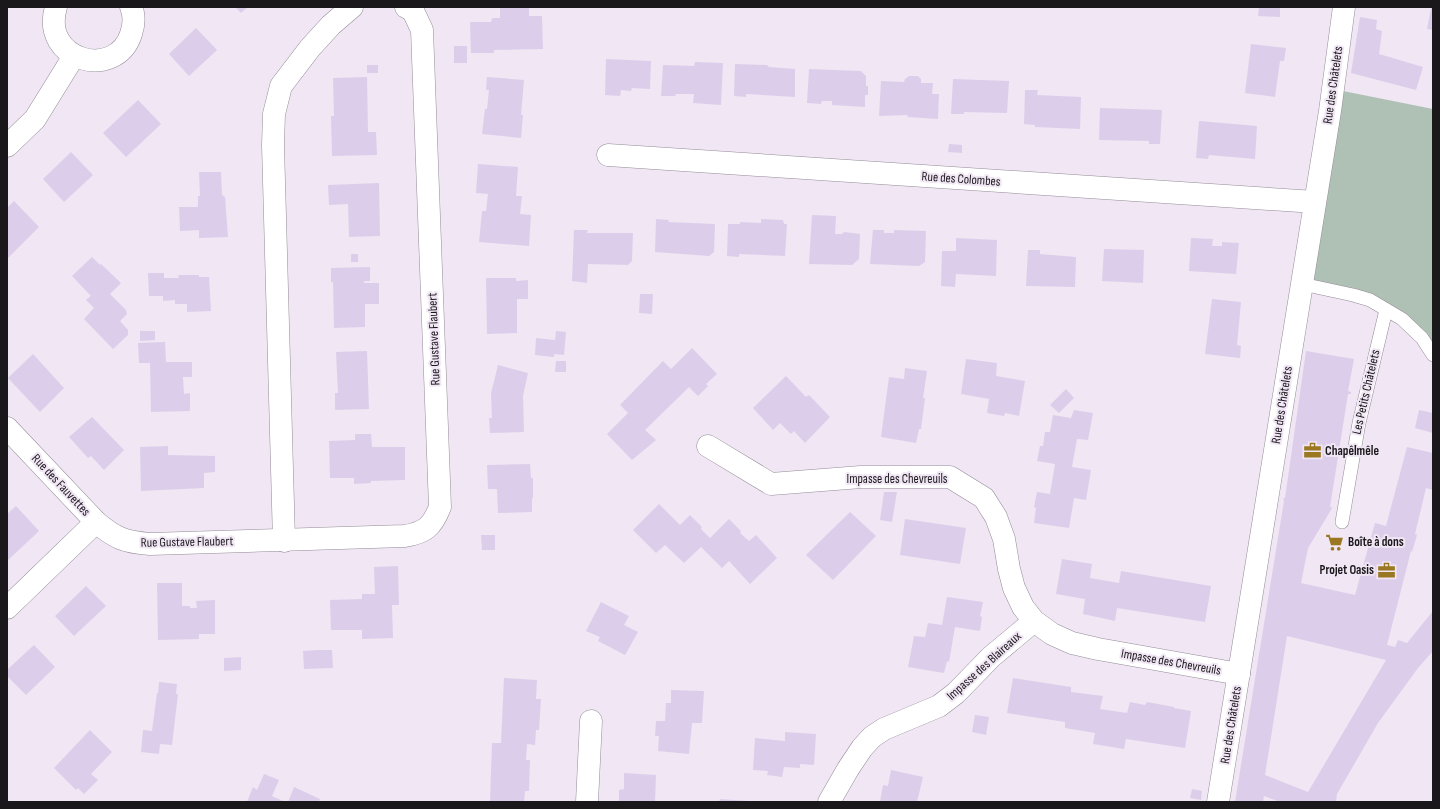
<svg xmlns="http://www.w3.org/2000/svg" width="1440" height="809" viewBox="0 0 1440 809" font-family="'Sofia Sans Condensed',sans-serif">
<rect width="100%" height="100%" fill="#f0e6f4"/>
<!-- green -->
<polygon fill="#afc1b5" points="1333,89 1433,109 1433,356 1385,310 1302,284"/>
<!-- building -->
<g fill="#dcceea" fill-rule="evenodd">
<polygon points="235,7 248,7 241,13"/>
<polygon points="500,7 529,7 529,16 542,16 543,49 494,50 494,53 471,53 470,22 491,22 492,18 500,18"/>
<polygon points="1259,7 1280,7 1280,17 1258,16"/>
<polygon points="1431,8 1433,8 1433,30 1427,29"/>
<polygon points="1360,17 1377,20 1376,29 1382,31 1379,54 1423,67 1416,90 1351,73"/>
<polygon points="196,28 217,50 189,76 169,54"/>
<polygon points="1251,44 1286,48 1284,61 1280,61 1275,97 1245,93"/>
<rect x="454" y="46" width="13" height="17"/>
<polygon points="606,59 651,61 650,89 632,88 631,91 621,90 620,96 605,95"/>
<polygon points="695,62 723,63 721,105 693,103 694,94 676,94 675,96 661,96 663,65 694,66"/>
<polygon points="735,64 767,65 769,67 795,69 795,97 746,94 746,97 734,96"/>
<rect x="367" y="65" width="11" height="8"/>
<polygon points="809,69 861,71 866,76 866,86 868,86 868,95 865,95 865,107 832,105 832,101 822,101 821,104 807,103"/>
<polygon points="909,76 918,76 921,79 921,83 933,83 932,94 939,94 938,119 908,117 907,115 879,116 881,81 904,82 905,79"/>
<polygon points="367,77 368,132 376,132 377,155 332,156 331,116 334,116 333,78"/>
<polygon points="487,77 524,80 521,115 523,115 521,138 482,134 485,109 487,109 489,90 486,90"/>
<polygon points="953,79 1009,81 1007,113 964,112 964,114 951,114"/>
<polygon points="1025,90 1038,90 1037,95 1081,97 1080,129 1035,127 1035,125 1024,124"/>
<polygon points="138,100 161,124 126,157 103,133"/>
<polygon points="1100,108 1162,110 1160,144 1149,144 1149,141 1099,140"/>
<polygon points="1199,121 1257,126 1255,159 1209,155 1208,159 1196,158"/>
<polygon points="949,144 962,145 962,153 948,152"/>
<polygon points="71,152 93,175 64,202 43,179"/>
<polygon points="478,164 518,167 516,196 522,196 520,214 531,215 529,246 479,242 482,211 486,211 488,194 476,193"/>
<polygon points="199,172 221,172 222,195 225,197 228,237 199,238 199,230 180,231 179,207 198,207 198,196 200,196"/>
<polygon points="379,183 380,236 349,237 348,204 329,205 328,185"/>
<polygon points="14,201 39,227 7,259 7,208"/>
<polygon points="812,215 836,216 835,234 842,234 844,232 860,234 859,259 852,265 809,264"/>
<polygon points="656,219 669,220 668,222 715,224 714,252 709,256 655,252"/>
<polygon points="761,219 783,220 784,224 787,224 785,256 739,254 739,257 727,256 728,224 740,224 740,222 761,223"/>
<polygon points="574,230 588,230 587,233 633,233 632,261 628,265 588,264 587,283 572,281"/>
<polygon points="873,230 884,230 884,233 894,233 894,230 926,231 925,262 919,266 870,264"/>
<polygon points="956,238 997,240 996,276 956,274 955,287 941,286 942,251 956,251"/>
<polygon points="1191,238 1213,239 1212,246 1222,246 1222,242 1239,243 1236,274 1189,271"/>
<polygon points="1104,249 1144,250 1143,283 1102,281"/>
<polygon points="1028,250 1040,250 1040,254 1076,257 1075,287 1026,286"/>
<rect x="351" y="254" width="7" height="8"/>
<polygon points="92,257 100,265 101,264 121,283 110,294 126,310 127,314 120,321 128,330 128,335 113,349 84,319 94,308 86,300 91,296 72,276"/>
<polygon points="370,267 370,281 364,281 364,283 379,283 379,304 365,304 365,327 334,328 333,282 331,282 331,268"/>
<polygon points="148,273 164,273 164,278 179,278 178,275 199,275 199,277 209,277 211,311 187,312 187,304 175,304 175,300 163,301 163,296 149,296"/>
<polygon points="486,278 516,278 516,281 528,280 528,299 517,299 517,333 487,334"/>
<polygon points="640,294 653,294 652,314 639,313"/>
<polygon points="1212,299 1241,302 1237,345 1241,346 1240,358 1205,354"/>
<polygon points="140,331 155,331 155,340 140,341"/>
<polygon points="556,331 566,332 564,355 554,354 554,357 535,355 536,338 555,340"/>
<polygon points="165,342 166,362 192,362 192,377 183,377 184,394 190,393 190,411 151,412 150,363 139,363 138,343"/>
<polygon points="692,348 717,374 706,384 708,386 698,396 689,387 645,430 656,440 632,460 607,434 628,413 620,405 663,361 671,369"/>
<polygon points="367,351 369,409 335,410 335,393 338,393 336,352"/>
<path d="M1306,351l48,8 -6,32 3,1v2h-3l-18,113h2l-1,3 -23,38 -7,35 54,12 20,-72 11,3 21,-79 26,6v37l-7,-2 -11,46 2,1 -5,17 -1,-1 -24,94 8,2 3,-7 9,3 26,-32v40l-15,17 -40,55 -41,71 -1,8h-56l-16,-6 -1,6h-28l49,-301 -1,-3h2zM1287,636l99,24 -78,132 -43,-17z"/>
<polygon points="33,354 64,388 40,412 8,378"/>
<polygon points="966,359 997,363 996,376 1025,381 1019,416 1005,413 1004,416 987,413 989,399 961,394"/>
<polygon points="556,361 566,361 566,372 555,372"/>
<polygon points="498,365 528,373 523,396 524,432 490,433 489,418 492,418 491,393"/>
<polygon points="905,368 927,371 923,398 925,398 921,429 919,429 916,443 881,437 889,377 904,379"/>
<polygon points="786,376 806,397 809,395 830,417 805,443 794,431 791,434 780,423 773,430 753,408"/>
<polygon points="1066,389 1074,398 1059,413 1050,405"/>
<polygon points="1074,410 1093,413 1088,440 1077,439 1072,467 1091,470 1086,500 1074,498 1069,528 1034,523 1036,508 1034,507 1037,492 1050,494 1055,464 1037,461 1040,446 1043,446 1045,432 1050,432 1053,415 1071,418"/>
<polygon points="1419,410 1433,413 1433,433 1415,428"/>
<polygon points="92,417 124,450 104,470 91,456 88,458 69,437"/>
<polygon points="355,434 371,434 372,447 405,447 405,480 371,481 371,483 354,484 354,478 330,478 329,441 355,440"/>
<polygon points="168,446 168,455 215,456 215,472 204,473 204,488 141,491 140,447"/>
<polygon points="530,464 531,478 533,478 533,498 532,498 532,512 498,513 497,489 488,489 487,465"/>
<polygon points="884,492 897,492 892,522 880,520"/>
<polygon points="659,504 680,525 690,515 702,527 701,529 710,538 729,519 741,531 740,533 749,541 756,535 777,558 750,584 729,561 722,568 701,547 684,563 665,545 656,553 633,530"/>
<polygon points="16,506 39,531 7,561 7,514"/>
<polygon points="850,512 876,536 833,580 806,555"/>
<polygon points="905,519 966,528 960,564 900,555"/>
<polygon points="481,535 495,535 495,550 482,550"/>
<polygon points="1062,559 1092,564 1090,578 1119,583 1121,571 1211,586 1205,622 1117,608 1115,621 1083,614 1085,599 1056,594"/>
<polygon points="398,566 399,605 392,605 393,638 362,639 362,630 331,630 330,600 362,599 362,594 375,594 374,567"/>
<polygon points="157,583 182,583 182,606 190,606 190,608 197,608 196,601 215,600 215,634 199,634 199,639 158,640"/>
<polygon points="86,586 106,606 74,636 55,616"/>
<polygon points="947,597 983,602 980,616 982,617 980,631 955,627 949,662 947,661 944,673 908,667 914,636 925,637 928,623 942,625"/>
<polygon points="601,602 629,616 624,625 638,632 625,655 598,641 600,637 586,631"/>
<polygon points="34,645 55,667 26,695 7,676 7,670"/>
<polygon points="318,650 332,650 333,668 304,669 303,651"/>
<polygon points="241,657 241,670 224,671 224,658"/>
<polygon points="504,678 537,680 536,699 541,699 539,730 536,730 535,745 527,744 526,760 530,760 529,791 525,791 524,802 490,802 492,743 501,743"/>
<polygon points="1013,678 1071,687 1071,692 1103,696 1100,709 1127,713 1130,702 1145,705 1147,702 1174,707 1174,708 1191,711 1185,748 1126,739 1124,749 1093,744 1095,733 1065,728 1065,722 1007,713"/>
<polygon points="159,682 177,684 176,694 178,694 172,745 160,744 159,754 141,752 143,730 152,731 157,693 158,693"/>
<polygon points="671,690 704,691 702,723 692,723 689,754 658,751 659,736 655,736 656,721 665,721 666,703 671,703"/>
<polygon points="975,715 989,717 986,735 972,732"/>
<polygon points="90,730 112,752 91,774 98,780 84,794 78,788 76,790 54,768"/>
<polygon points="785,732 816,734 814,765 800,764 800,768 784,767 782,777 767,775 768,771 753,770 755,738 785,741"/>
<polygon points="891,770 923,777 917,802 880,802 883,785 888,786"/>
<polygon points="624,773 656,775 655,802 619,802 619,790 624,789"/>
<polygon points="264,774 279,780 272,796 285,802 247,802 253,787 257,790"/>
<polygon points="294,787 320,799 319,802 288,802"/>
<polygon points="1192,789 1202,791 1201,800 1190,798"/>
<polygon points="720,799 748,801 748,802 719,802"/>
</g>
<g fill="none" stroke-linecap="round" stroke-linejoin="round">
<defs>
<g id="lane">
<polyline points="1302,284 1353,295 1370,300 1402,319 1422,338 1433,355"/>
<polyline points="1342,522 1359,423 1386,310"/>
</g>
<g id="street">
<polyline points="608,155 1315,202"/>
<polyline points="7,428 96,522 7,608"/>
<polyline points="708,446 771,484 861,477 950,477 984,498 996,517 1004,539 1009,569 1014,588 1023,607 1034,621 1052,634 1072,643 1098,649 1239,674"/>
<path d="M96,522c19,16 28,20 54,22l254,-8c21,-3 28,-9 36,-29l-18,-477 -9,-19 -7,-4"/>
<polyline points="284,541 273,145 274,114 281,86 310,48 331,25 352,7"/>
<polyline points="587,802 591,721"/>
<polyline points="829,802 848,769 862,748 872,737 884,729 939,706 956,693 991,657 1034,621"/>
<polyline points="1218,802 1330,111 1344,7"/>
</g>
<g id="secondary">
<path d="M56,7c-16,54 60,74 75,27 3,-9 4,-18 0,-27"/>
<polyline points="7,146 35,119 74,56"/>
</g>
</defs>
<!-- lane casing -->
<use href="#lane" stroke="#948c98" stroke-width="14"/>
<!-- street casing -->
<use href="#street" stroke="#948c98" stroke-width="23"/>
<!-- secondary casing -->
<use href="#secondary" stroke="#948c98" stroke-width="23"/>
<!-- lane -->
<use href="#lane" stroke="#fff" stroke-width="13"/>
<!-- street -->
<use href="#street" stroke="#fff" stroke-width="22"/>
<!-- secondary -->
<use href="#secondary" stroke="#fff" stroke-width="22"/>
</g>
<!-- icons -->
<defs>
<symbol id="office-bare" viewBox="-9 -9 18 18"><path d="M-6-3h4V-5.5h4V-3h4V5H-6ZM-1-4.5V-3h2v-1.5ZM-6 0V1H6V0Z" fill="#9a7721" stroke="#f0e6f4" stroke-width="2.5" paint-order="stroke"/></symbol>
<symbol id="supermarket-bare" viewBox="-9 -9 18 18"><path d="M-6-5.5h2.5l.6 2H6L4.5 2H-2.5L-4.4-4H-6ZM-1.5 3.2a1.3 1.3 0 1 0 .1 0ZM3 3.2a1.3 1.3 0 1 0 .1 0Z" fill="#9a7721" stroke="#f0e6f4" stroke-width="2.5" paint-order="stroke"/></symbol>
</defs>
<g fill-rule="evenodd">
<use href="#office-bare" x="1300" y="438" width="25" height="25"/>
<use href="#supermarket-bare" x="1322" y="530" width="25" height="25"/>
<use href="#office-bare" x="1374" y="558" width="25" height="25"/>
</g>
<g text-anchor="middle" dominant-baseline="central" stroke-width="4" stroke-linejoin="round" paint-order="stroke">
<!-- street labels -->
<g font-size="13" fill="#1b181c" stroke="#f0e6f4">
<text transform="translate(1333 85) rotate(-82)">Rue des Châtelets</text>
<text transform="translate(961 179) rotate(4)">Rue des Colombes</text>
<text transform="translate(434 339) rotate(-92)">Rue Gustave Flaubert</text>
<text transform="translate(1366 392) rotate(-77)">Les Petits Châtelets</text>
<text transform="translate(1282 405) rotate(-81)">Rue des Châtelets</text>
<text x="897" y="479">Impasse des Chevreuils</text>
<text transform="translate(61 485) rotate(47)">Rue des Fauvettes</text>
<text transform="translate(187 542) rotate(-1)">Rue Gustave Flaubert</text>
<text transform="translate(1171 662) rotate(10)">Impasse des Chevreuils</text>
<text transform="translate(984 666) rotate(-42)">Impasse des Blaireaux</text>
<text transform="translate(1231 725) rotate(-81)">Rue des Châtelets</text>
</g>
<!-- poi labels -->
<g font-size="13" font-weight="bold" fill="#1b181c" stroke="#f0e6f4" text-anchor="start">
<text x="1325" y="451">Chapêlmêle</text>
<text x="1348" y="542">Boîte à dons</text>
<text x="1374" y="570" text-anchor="end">Projet Oasis</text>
</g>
</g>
<!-- border -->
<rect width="1440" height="809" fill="none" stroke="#1b181c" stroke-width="16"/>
</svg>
